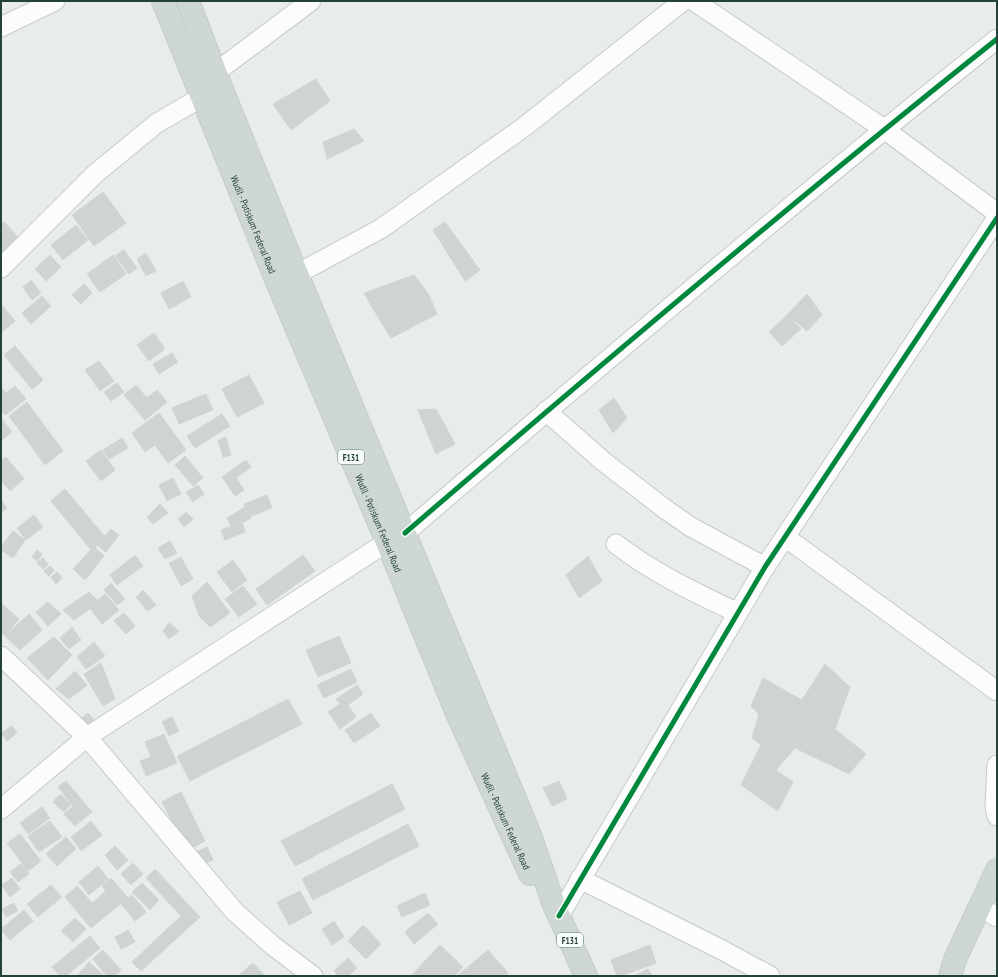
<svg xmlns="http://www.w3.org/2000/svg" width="998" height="977" viewBox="0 0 998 977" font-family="'PT Sans Narrow',sans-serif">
<rect width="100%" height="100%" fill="#e8edeb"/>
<!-- building -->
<g fill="#cfd4d2" stroke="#d1d6d4">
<polygon points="316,79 330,101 291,130 273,104"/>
<polygon points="354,129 364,141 327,159 323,142"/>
<polygon points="103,192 126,223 94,246 72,215"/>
<polygon points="4,222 18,237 1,253 1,225"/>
<polygon points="445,222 480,270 465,281 433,230"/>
<polygon points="76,225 88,240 63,260 51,245"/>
<polygon points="124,250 137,268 129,274 115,256"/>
<polygon points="146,253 156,271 146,276 137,259"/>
<polygon points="50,255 61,267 46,281 35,269"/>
<polygon points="113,255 126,274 100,292 87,274"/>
<polygon points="414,275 429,295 378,317 364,293"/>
<polygon points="31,280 41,293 32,300 23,287"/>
<polygon points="183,281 191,297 169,309 161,293"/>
<polygon points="84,284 92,293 81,304 72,295"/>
<polygon points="807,294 822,315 807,331 787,315"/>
<polygon points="429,295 437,314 391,338 378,317"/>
<polygon points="42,296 51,306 31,324 22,313"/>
<polygon points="1,304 15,321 1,333"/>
<polygon points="787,315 801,329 782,346 769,332"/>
<polygon points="154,333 165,349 149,361 137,345"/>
<polygon points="15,346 43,380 32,389 4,355"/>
<polygon points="172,353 178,362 159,374 153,364"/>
<polygon points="99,361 114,381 100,391 85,370"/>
<polygon points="249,375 264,403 237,417 222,389"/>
<polygon points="117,383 124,392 111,401 104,392"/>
<polygon points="136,385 147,398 157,390 167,402 145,420 124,395"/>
<polygon points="15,386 26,399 5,415 1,410 1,387 6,393"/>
<polygon points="206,394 213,410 179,424 172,408"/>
<polygon points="614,398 627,418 613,433 599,410"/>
<polygon points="27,402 63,451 45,465 9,416"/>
<polygon points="436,409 455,444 436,454 418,410"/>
<polygon points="159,413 186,450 168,463 155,445 145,452 132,433"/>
<polygon points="222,414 230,426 195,448 187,436"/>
<polygon points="2,419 12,432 2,440 1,439 1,420"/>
<polygon points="226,437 231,455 223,457 218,440"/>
<polygon points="122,438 128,448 109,459 103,450"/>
<polygon points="101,450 115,470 101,481 86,461"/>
<polygon points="185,456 203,478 193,486 175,465"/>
<polygon points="6,457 24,479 10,491 1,481 1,461"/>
<polygon points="246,460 251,467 236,478 244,490 235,496 222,477"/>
<polygon points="173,478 181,494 167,501 159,485"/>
<polygon points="198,485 204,494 193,502 186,492"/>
<polygon points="65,489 106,538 91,550 51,501"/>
<polygon points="267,495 272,508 249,517 244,504"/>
<polygon points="1,500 7,508 1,513"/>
<polygon points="160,504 168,513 153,524 147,517"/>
<polygon points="245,507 251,518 232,528 227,518"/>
<polygon points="186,512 193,519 184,527 178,519"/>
<polygon points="34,515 43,527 26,540 17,528"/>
<polygon points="242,522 245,532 225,540 221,530"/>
<polygon points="111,529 119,535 106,552 97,545"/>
<polygon points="13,531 25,540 13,558 1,550 1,547"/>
<polygon points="170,541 177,553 165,559 158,548"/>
<polygon points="94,546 104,556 85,580 73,569"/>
<polygon points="37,550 42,554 38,561 32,557"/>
<polygon points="135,555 143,566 117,585 110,575"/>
<polygon points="303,555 315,571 267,605 256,589"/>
<polygon points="588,556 602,581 579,598 566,575"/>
<polygon points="181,557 193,579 181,586 169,563"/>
<polygon points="43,558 48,564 44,569 37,563"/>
<polygon points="233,560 247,580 232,592 217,572"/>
<polygon points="50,566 54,570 49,576 44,571"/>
<polygon points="57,572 62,578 56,584 51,577"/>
<polygon points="207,582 230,613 210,627 199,616 192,596"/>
<polygon points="111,583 125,599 117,605 104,590"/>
<polygon points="243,586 257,604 239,617 225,599"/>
<polygon points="143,590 156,605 147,611 136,597"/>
<polygon points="89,592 99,602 74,620 63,610"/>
<polygon points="105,594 119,610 102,624 89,607"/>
<polygon points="48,602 61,614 48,626 36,612"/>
<polygon points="1,603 19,619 5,636 1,632"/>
<polygon points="124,613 135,626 126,634 114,621"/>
<polygon points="29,614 42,630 20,650 5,636"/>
<polygon points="169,623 179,631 169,639 163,631"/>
<polygon points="72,627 81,640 69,649 60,638"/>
<polygon points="339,636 351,663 318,677 306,650"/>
<polygon points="54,637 72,655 48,680 27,658"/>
<polygon points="94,642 105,656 86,669 77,657"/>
<polygon points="101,663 115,699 103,706 84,674"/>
<polygon points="825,664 850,687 835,729 866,754 849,774 795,748 776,770 793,782 778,811 741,785 761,745 752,738 759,714 751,706 763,678 802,700"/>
<polygon points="351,669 357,682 324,698 317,685"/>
<polygon points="75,671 87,685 69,699 56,689"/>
<polygon points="357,685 363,694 348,705 356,717 340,729 328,712 340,704 336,699"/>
<polygon points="288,699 302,724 190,781 177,756"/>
<polygon points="88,713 95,721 76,737 69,729"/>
<polygon points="371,713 380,726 354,743 345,730"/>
<polygon points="172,717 179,731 169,736 162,722"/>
<polygon points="12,726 17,733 7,741 1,733"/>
<polygon points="164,734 177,763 146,776 140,761 151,757 145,742"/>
<polygon points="66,781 92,812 75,826 64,814 73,806 58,787"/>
<polygon points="559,781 567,799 552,806 543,788"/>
<polygon points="392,784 405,809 295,866 281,841"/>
<polygon points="181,792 205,841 187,851 162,802"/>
<polygon points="60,794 71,804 64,812 53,802"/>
<polygon points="42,807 50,818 28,834 20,823"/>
<polygon points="50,821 62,837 39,852 28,836"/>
<polygon points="91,821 102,835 81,851 71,837"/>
<polygon points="408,824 419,846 313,900 302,879"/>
<polygon points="20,834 41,861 28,871 7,843"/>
<polygon points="66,837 76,849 57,866 46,854"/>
<polygon points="115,846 128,860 117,870 105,855"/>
<polygon points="207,847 213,860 193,868 188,855"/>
<polygon points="133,863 143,874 131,885 121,874"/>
<polygon points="21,864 29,874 18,882 10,872"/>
<polygon points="98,866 108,879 89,895 79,882"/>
<polygon points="155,869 200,917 141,971 132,962 181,916 146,878"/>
<polygon points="12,878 20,889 10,897 2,885"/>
<polygon points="111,878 128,898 91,928 65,897 77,886 92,903 106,891 102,886"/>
<polygon points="142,883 159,900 150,910 132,892"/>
<polygon points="51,885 62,897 38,917 27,904"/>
<polygon points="300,891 312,913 289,925 277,902"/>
<polygon points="425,893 430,905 402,917 397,906"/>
<polygon points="132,895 146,912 135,921 121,904"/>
<polygon points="14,903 18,911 6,917 2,909"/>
<polygon points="24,910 33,921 10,940 1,929"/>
<polygon points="428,913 438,924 414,944 405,932"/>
<polygon points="75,918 86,929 73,942 61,931"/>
<polygon points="334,921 344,937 332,945 322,929"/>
<polygon points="363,925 381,944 366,959 348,941"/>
<polygon points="128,930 135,942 121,949 115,937"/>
<polygon points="90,936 100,948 66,976 60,976 52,967"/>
<polygon points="440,945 463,967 454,976 411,976"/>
<polygon points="650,945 656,963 621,976 617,976 611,960"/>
<polygon points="103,950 121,970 114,976 107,976 93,959"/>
<polygon points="488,950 508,973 505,976 457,976"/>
<polygon points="348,958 357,968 348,976 338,976 334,971"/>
<polygon points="89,962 104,976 77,976"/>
<polygon points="253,963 265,976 241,976 240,974"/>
<polygon points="648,969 652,976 634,976"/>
</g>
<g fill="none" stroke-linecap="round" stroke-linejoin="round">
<defs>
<g id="street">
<polyline points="694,1 884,129 997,213"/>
<polyline points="1,27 55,1"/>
<polyline points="216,72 311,1"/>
<polyline points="1,268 95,174 157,123 202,97"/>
<polyline points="297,274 382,228 524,127 683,1"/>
<polyline points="546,411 604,462 665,509 691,527 765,567"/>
<path d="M405,533c195,-168 391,-334 592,-494"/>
<polyline points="785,537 997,691"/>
<path d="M616,544c37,29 80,49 122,69"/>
<polyline points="1,656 87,737 235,912 272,945 313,976"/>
<polyline points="997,765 995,806 997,816"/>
<polyline points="1,809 87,737 387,542"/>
<polyline points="580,879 724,951 770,976"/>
<polyline points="980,907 997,917"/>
<polyline points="559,916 765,567 997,218"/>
</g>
<g id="primary">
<path id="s1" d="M163,1l114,281 110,260 69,169 74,163"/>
<polyline points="188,1 223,92 297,274 530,835 554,905 586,976"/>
<polyline points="950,976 956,957 997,870"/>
</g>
</defs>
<!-- street casing -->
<use href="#street" stroke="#c5cac8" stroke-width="21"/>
<!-- primary casing -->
<use href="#primary" stroke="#c3ccc9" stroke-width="24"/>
<!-- street -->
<use href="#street" stroke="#fcfcfc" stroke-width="19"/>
<!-- primary -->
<use href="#primary" stroke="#cfd7d5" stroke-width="22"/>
<defs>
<g id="cycleway">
<path d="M405,533c195,-168 391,-334 592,-494"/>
<polyline points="559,916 765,567 997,218"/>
</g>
</defs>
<!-- cycleway casing -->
<use href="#cycleway" stroke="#f7fbf9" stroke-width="8"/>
<!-- cycleway -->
<use href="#cycleway" stroke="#00873e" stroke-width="5"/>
</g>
<g text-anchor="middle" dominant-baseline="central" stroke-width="4" stroke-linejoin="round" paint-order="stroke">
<!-- shield labels -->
<g fill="#f7fbf9" stroke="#637a73" stroke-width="1">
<rect x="338" y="450" width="26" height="14" rx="3"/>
<rect x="557" y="933" width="26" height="14" rx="3"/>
</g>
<g font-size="9" font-weight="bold" fill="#24423a">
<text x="351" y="457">F131</text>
<text x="570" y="940">F131</text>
</g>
<!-- street labels -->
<g font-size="10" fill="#24423a" stroke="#f7fbf9">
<text stroke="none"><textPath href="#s1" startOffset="241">Wudil - Potiskum Federal Road</textPath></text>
<text stroke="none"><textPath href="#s1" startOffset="565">Wudil - Potiskum Federal Road</textPath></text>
<text stroke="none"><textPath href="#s1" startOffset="889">Wudil - Potiskum Federal Road</textPath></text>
</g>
</g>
<!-- border -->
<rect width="998" height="977" fill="none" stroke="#24423a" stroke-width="4"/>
</svg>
